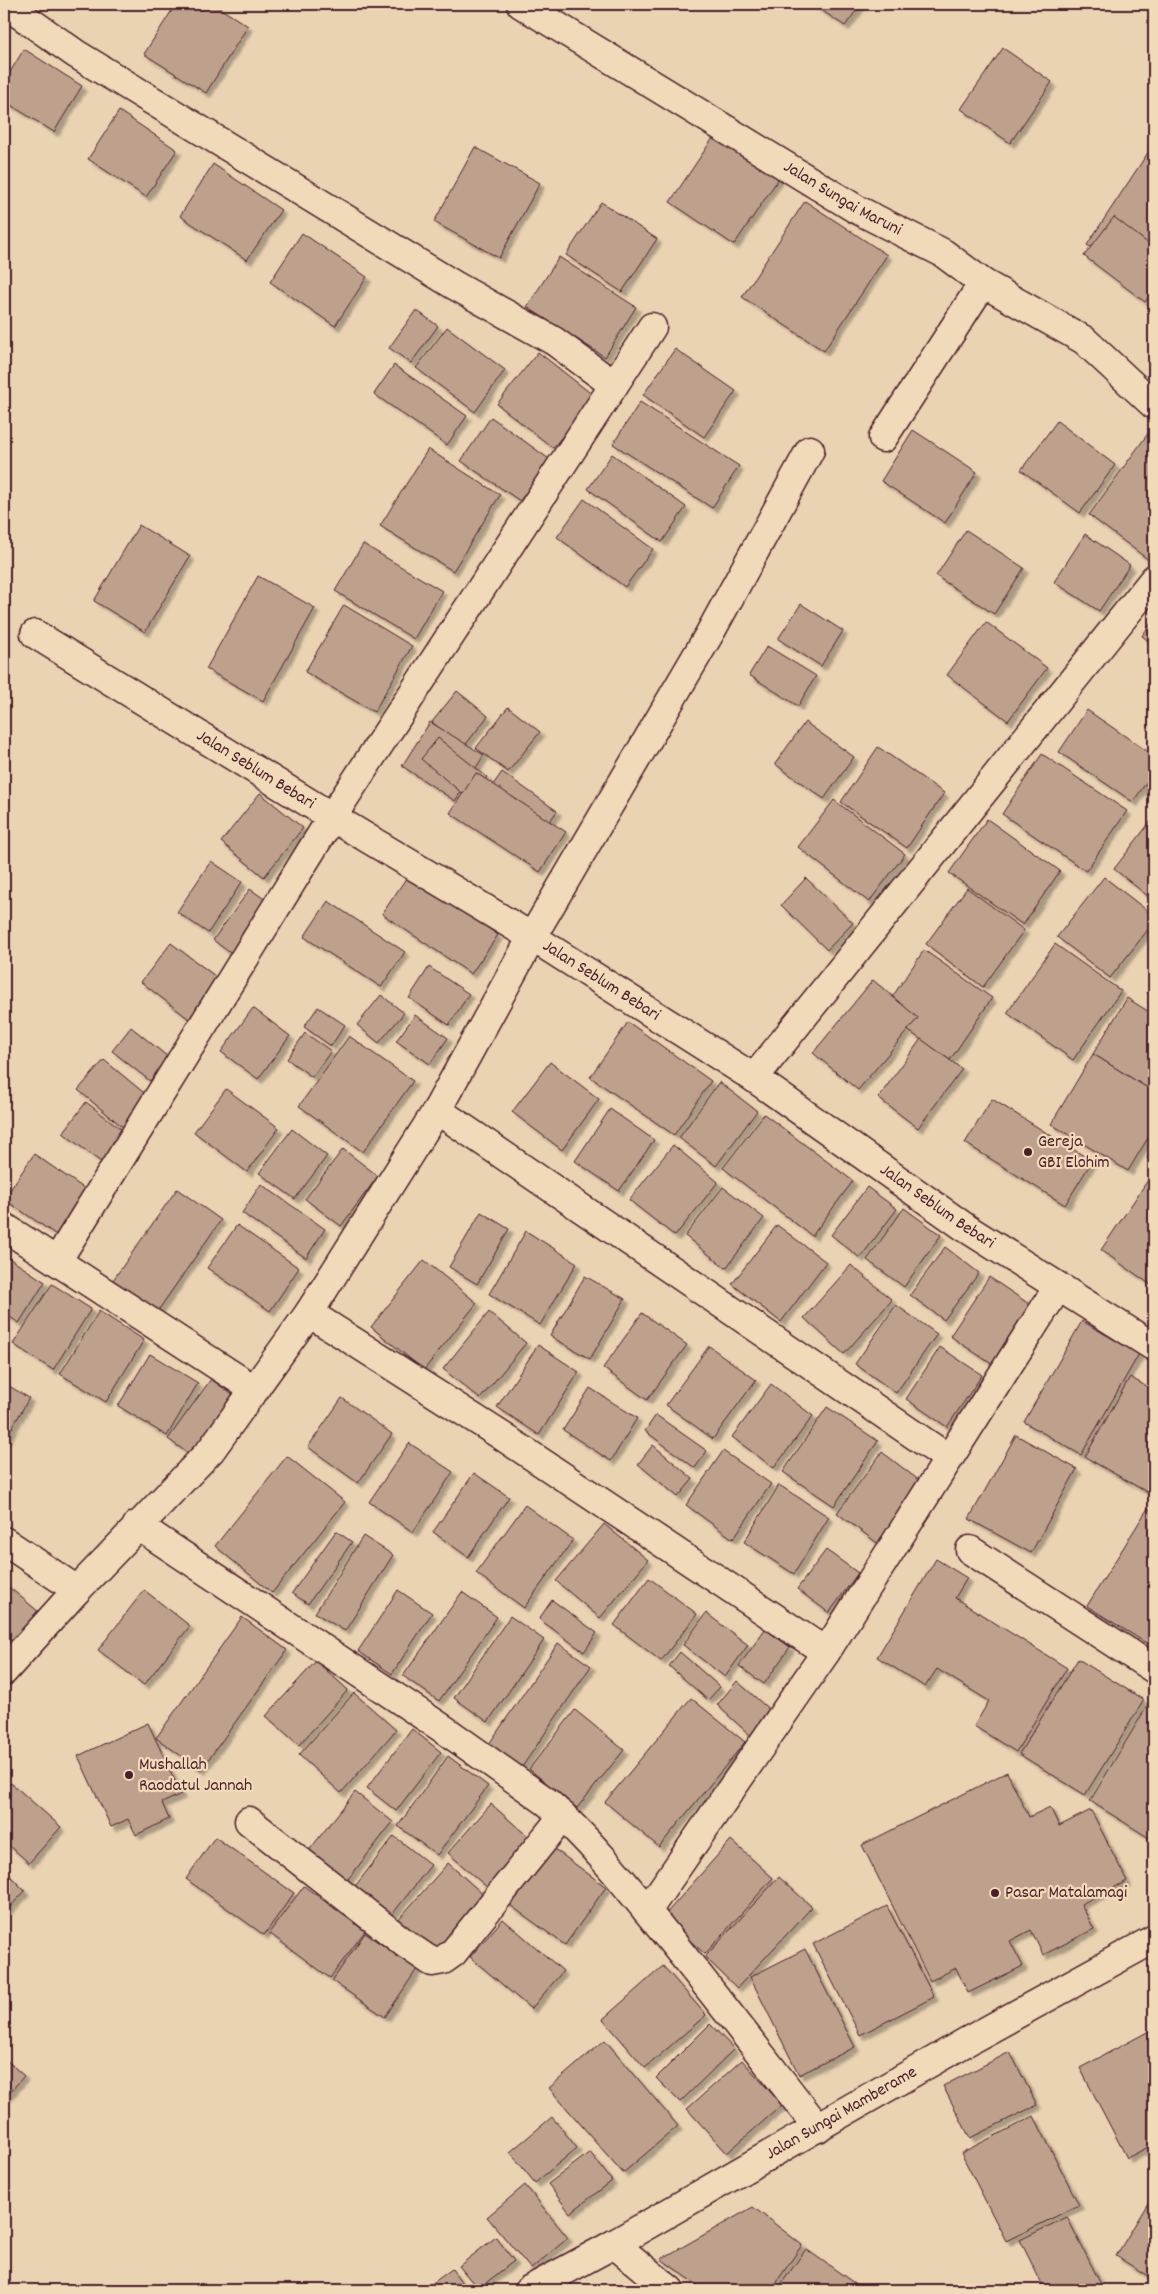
<svg xmlns="http://www.w3.org/2000/svg" width="1158" height="2294" viewBox="0 0 1158 2294" font-family="Dekko,sans-serif">
<defs>
<filter id="shadow"><feDropShadow dx="4.5" dy="4.5" stdDeviation="1" flood-color="#0004"/></filter>
</defs>
<rect width="100%" height="100%" fill="#ead3b3"/>
<filter id="ink" filterUnits="userSpaceOnUse"><feTurbulence type="fractalNoise" baseFrequency=".02" numOctaves="2"/><feDisplacementMap in="SourceGraphic" scale="10" xChannelSelector="R" yChannelSelector="G"/><feConvolveMatrix kernelMatrix="1 2 1 2 8 2 1 2 1" color-interpolation-filters="sRGB"/></filter>
<g filter="url(#ink)">
<!-- building -->
<g fill="#bea18d" stroke="#4a1f2b" filter="url(#shadow)">
<polygon points="176,4 213,4 248,26 206,93 144,54"/>
<polygon points="812,4 861,4 845,26"/>
<polygon points="1003,48 1052,82 1010,143 961,109"/>
<polygon points="24,49 82,86 54,132 4,101 4,82"/>
<polygon points="119,111 177,150 146,197 88,159"/>
<polygon points="719,129 783,172 734,245 670,202"/>
<polygon points="1153,145 1154,146 1154,290 1087,245"/>
<polygon points="475,147 540,183 499,258 434,222"/>
<polygon points="213,164 281,210 247,260 180,216"/>
<polygon points="805,201 887,255 824,351 742,297"/>
<polygon points="601,202 657,239 622,292 566,255"/>
<polygon points="1114,217 1154,248 1154,289 1145,302 1084,256"/>
<polygon points="302,233 367,277 335,326 270,282"/>
<polygon points="559,257 636,307 605,357 527,307"/>
<polygon points="416,310 438,326 411,363 389,348"/>
<polygon points="447,327 505,370 475,412 416,368"/>
<polygon points="675,349 736,391 704,437 643,395"/>
<polygon points="538,352 594,396 553,448 497,404"/>
<polygon points="394,365 467,416 447,445 374,394"/>
<polygon points="640,402 739,466 712,508 613,444"/>
<polygon points="491,417 549,459 520,501 461,461"/>
<polygon points="1057,421 1115,465 1080,513 1021,470"/>
<polygon points="1152,428 1154,430 1154,564 1089,515"/>
<polygon points="913,430 977,472 945,523 881,481"/>
<polygon points="428,449 500,495 453,571 380,526"/>
<polygon points="612,454 686,507 662,542 588,489"/>
<polygon points="584,499 653,549 625,587 557,537"/>
<polygon points="139,525 190,556 145,632 94,601"/>
<polygon points="966,530 1024,568 994,614 936,576"/>
<polygon points="1085,534 1130,565 1099,611 1054,582"/>
<polygon points="363,544 442,591 414,639 335,591"/>
<polygon points="258,576 315,608 263,701 206,669"/>
<polygon points="801,604 843,631 821,666 778,639"/>
<polygon points="344,605 412,646 374,712 305,672"/>
<polygon points="1154,619 1154,645 1142,636"/>
<polygon points="986,622 1047,668 1008,721 947,675"/>
<polygon points="767,646 816,676 798,706 749,675"/>
<polygon points="457,691 488,716 463,748 432,722"/>
<polygon points="508,707 540,732 508,772 476,748"/>
<polygon points="1087,710 1154,756 1154,771 1133,802 1059,752"/>
<polygon points="430,722 484,755 455,801 402,766"/>
<polygon points="805,722 854,757 824,799 775,764"/>
<polygon points="438,738 487,777 469,799 421,759"/>
<polygon points="878,747 944,793 907,848 841,802"/>
<polygon points="1042,754 1127,811 1086,871 1002,814"/>
<polygon points="502,772 557,811 540,835 485,796"/>
<polygon points="476,773 566,832 540,872 450,813"/>
<polygon points="260,793 303,828 264,877 221,842"/>
<polygon points="834,800 905,854 869,902 798,847"/>
<polygon points="1154,817 1154,901 1114,869"/>
<polygon points="987,819 1060,871 1023,925 949,873"/>
<polygon points="211,861 242,882 208,933 177,912"/>
<polygon points="409,874 498,935 471,974 382,914"/>
<polygon points="1104,877 1154,916 1154,922 1110,978 1057,937"/>
<polygon points="806,878 853,923 827,950 781,905"/>
<polygon points="967,888 1024,930 983,987 926,944"/>
<polygon points="250,889 270,903 233,955 213,940"/>
<polygon points="328,901 405,952 381,987 304,937"/>
<polygon points="171,943 219,979 189,1019 141,982"/>
<polygon points="1055,944 1121,991 1073,1060 1007,1013"/>
<polygon points="924,950 992,998 950,1060 882,1012"/>
<polygon points="429,967 469,994 449,1025 409,998"/>
<polygon points="873,980 918,1018 858,1090 813,1053"/>
<polygon points="1154,982 1154,999 1147,993"/>
<polygon points="381,995 404,1013 379,1043 357,1025"/>
<polygon points="1127,998 1154,1015 1154,1092 1093,1054"/>
<polygon points="318,1007 345,1025 331,1046 304,1027"/>
<polygon points="253,1008 290,1036 258,1079 221,1052"/>
<polygon points="415,1015 448,1038 430,1064 396,1041"/>
<polygon points="628,1022 711,1081 674,1135 590,1077"/>
<polygon points="131,1027 168,1057 150,1081 112,1051"/>
<polygon points="305,1033 331,1051 312,1077 287,1059"/>
<polygon points="349,1036 413,1081 363,1152 299,1106"/>
<polygon points="921,1039 962,1069 918,1128 878,1098"/>
<polygon points="1093,1054 1154,1092 1154,1128 1128,1171 1051,1124"/>
<polygon points="104,1060 149,1097 124,1128 78,1090"/>
<polygon points="550,1062 599,1099 562,1150 512,1112"/>
<polygon points="719,1082 757,1111 716,1166 679,1138"/>
<polygon points="226,1089 279,1128 247,1172 194,1132"/>
<polygon points="992,1099 1092,1161 1065,1205 965,1143"/>
<polygon points="86,1102 129,1135 106,1166 63,1133"/>
<polygon points="610,1109 654,1140 619,1191 575,1161"/>
<polygon points="764,1114 853,1181 812,1236 723,1168"/>
<polygon points="292,1129 327,1156 295,1199 259,1173"/>
<polygon points="673,1145 718,1182 675,1236 629,1200"/>
<polygon points="1154,1145 1154,1163 1147,1158"/>
<polygon points="343,1149 378,1176 341,1226 305,1199"/>
<polygon points="34,1154 88,1191 58,1236 4,1199"/>
<polygon points="1150,1177 1154,1180 1154,1287 1101,1250"/>
<polygon points="261,1184 325,1229 306,1258 242,1213"/>
<polygon points="723,1187 764,1218 726,1268 685,1236"/>
<polygon points="867,1187 897,1209 860,1258 831,1235"/>
<polygon points="177,1189 221,1220 157,1312 113,1280"/>
<polygon points="904,1208 941,1235 904,1287 867,1260"/>
<polygon points="481,1212 509,1229 477,1284 449,1267"/>
<polygon points="237,1225 299,1268 270,1311 207,1268"/>
<polygon points="777,1225 826,1262 781,1322 732,1284"/>
<polygon points="526,1231 577,1263 540,1325 489,1294"/>
<polygon points="945,1247 979,1273 944,1320 910,1295"/>
<polygon points="4,1255 45,1282 19,1323 4,1313"/>
<polygon points="424,1260 477,1303 424,1370 371,1327"/>
<polygon points="851,1265 892,1300 844,1354 804,1318"/>
<polygon points="585,1276 625,1299 590,1359 550,1336"/>
<polygon points="989,1277 1032,1306 993,1365 950,1336"/>
<polygon points="52,1284 91,1309 53,1370 13,1344"/>
<polygon points="896,1305 937,1334 896,1393 855,1364"/>
<polygon points="99,1311 144,1340 106,1402 60,1374"/>
<polygon points="489,1312 526,1343 480,1399 443,1369"/>
<polygon points="642,1313 687,1345 647,1400 603,1368"/>
<polygon points="1082,1321 1139,1354 1081,1455 1024,1422"/>
<polygon points="538,1345 579,1372 539,1435 497,1407"/>
<polygon points="709,1346 756,1380 713,1439 666,1405"/>
<polygon points="940,1347 982,1375 947,1427 906,1399"/>
<polygon points="150,1354 198,1383 167,1436 118,1406"/>
<polygon points="1130,1377 1154,1391 1154,1491 1152,1495 1085,1457"/>
<polygon points="211,1379 238,1399 196,1459 168,1439"/>
<polygon points="4,1383 29,1398 4,1442"/>
<polygon points="771,1384 813,1416 774,1468 732,1437"/>
<polygon points="590,1388 637,1418 611,1461 563,1430"/>
<polygon points="342,1398 392,1434 358,1483 308,1447"/>
<polygon points="827,1407 878,1441 834,1506 783,1472"/>
<polygon points="656,1415 707,1451 695,1468 645,1431"/>
<polygon points="1016,1435 1077,1469 1031,1553 969,1519"/>
<polygon points="409,1443 453,1472 413,1532 369,1502"/>
<polygon points="653,1445 693,1479 678,1497 638,1464"/>
<polygon points="723,1451 771,1484 733,1539 686,1505"/>
<polygon points="882,1452 925,1485 880,1545 837,1513"/>
<polygon points="287,1456 345,1502 272,1593 215,1546"/>
<polygon points="474,1473 509,1497 468,1557 433,1532"/>
<polygon points="779,1485 829,1517 794,1574 744,1542"/>
<polygon points="525,1505 573,1540 524,1608 476,1573"/>
<polygon points="1148,1508 1154,1512 1154,1648 1087,1606"/>
<polygon points="604,1524 648,1560 600,1618 556,1581"/>
<polygon points="336,1531 352,1542 308,1604 292,1593"/>
<polygon points="363,1536 393,1555 345,1631 315,1613"/>
<polygon points="826,1550 858,1573 829,1613 797,1589"/>
<polygon points="936,1559 967,1578 955,1598 1067,1668 1016,1752 974,1726 989,1701 937,1669 925,1687 877,1657"/>
<polygon points="649,1578 697,1614 661,1661 614,1625"/>
<polygon points="4,1583 40,1613 4,1657"/>
<polygon points="144,1590 190,1626 144,1685 98,1650"/>
<polygon points="398,1590 432,1613 392,1674 358,1651"/>
<polygon points="462,1592 497,1617 439,1701 403,1676"/>
<polygon points="552,1600 597,1633 584,1652 539,1619"/>
<polygon points="706,1613 748,1645 725,1677 683,1645"/>
<polygon points="510,1616 544,1640 488,1722 454,1698"/>
<polygon points="242,1617 287,1650 201,1770 156,1738"/>
<polygon points="765,1629 790,1647 764,1684 739,1666"/>
<polygon points="558,1643 591,1666 522,1767 489,1744"/>
<polygon points="680,1652 720,1687 708,1700 669,1666"/>
<polygon points="1078,1659 1144,1700 1085,1795 1019,1754"/>
<polygon points="316,1661 348,1690 299,1745 266,1716"/>
<polygon points="737,1681 773,1713 752,1737 717,1705"/>
<polygon points="354,1693 396,1730 341,1793 299,1755"/>
<polygon points="691,1698 745,1742 659,1847 605,1802"/>
<polygon points="1149,1703 1154,1706 1154,1841 1090,1801"/>
<polygon points="575,1710 624,1750 577,1808 529,1769"/>
<polygon points="148,1723 181,1794 162,1803 169,1819 136,1835 128,1819 111,1827 78,1756"/>
<polygon points="412,1729 441,1752 396,1811 367,1788"/>
<polygon points="448,1756 488,1786 437,1855 398,1826"/>
<polygon points="1007,1772 1029,1817 1050,1807 1059,1826 1091,1810 1127,1881 1081,1904 1094,1929 1043,1955 1031,1930 1010,1941 1023,1966 968,1993 956,1968 930,1981 862,1845"/>
<polygon points="11,1783 61,1827 29,1863 4,1841 4,1791"/>
<polygon points="355,1792 393,1822 345,1883 307,1853"/>
<polygon points="491,1804 532,1840 489,1889 448,1853"/>
<polygon points="394,1836 431,1865 390,1917 353,1889"/>
<polygon points="215,1837 294,1893 264,1935 186,1879"/>
<polygon points="731,1840 773,1878 705,1954 663,1917"/>
<polygon points="545,1842 606,1887 565,1945 503,1900"/>
<polygon points="448,1863 486,1897 435,1954 397,1921"/>
<polygon points="4,1870 25,1891 4,1913"/>
<polygon points="779,1877 812,1907 737,1988 705,1957"/>
<polygon points="304,1886 365,1931 330,1978 269,1933"/>
<polygon points="887,1906 934,1997 860,2035 813,1944"/>
<polygon points="503,1919 563,1971 531,2009 470,1957"/>
<polygon points="365,1933 417,1969 385,2017 332,1981"/>
<polygon points="805,1949 855,2047 799,2075 750,1977"/>
<polygon points="663,1966 706,2015 645,2068 603,2019"/>
<polygon points="710,2024 734,2049 680,2102 656,2078"/>
<polygon points="1153,2029 1154,2144 1127,2158 1080,2068"/>
<polygon points="605,2040 678,2126 623,2173 549,2088"/>
<polygon points="1010,2052 1037,2105 970,2138 943,2086"/>
<polygon points="4,2058 24,2076 4,2099"/>
<polygon points="742,2060 782,2105 727,2153 687,2109"/>
<polygon points="1034,2116 1079,2205 1006,2241 961,2153"/>
<polygon points="552,2117 577,2148 535,2183 510,2152"/>
<polygon points="590,2152 612,2181 570,2213 548,2184"/>
<polygon points="525,2185 568,2238 531,2269 487,2217"/>
<polygon points="1154,2193 1154,2280 1116,2256"/>
<polygon points="753,2207 802,2245 771,2290 705,2290 661,2259"/>
<polygon points="1067,2217 1104,2290 1045,2290 1020,2240"/>
<polygon points="496,2237 514,2261 478,2289 459,2266"/>
<polygon points="806,2249 854,2283 848,2290 777,2290"/>
<polygon points="452,2269 467,2290 423,2290"/>
<polygon points="854,2283 865,2290 848,2290"/>
</g>
<g fill="none" stroke-linecap="round" stroke-linejoin="round">
<defs>
<g id="minor">
<polyline points="5,4 76,54 454,285 554,341 614,385 332,817 57,1261"/>
<path id="s1" d="M521,4l335,205 87,44 40,30 101,57 70,65"/>
<polyline points="614,385 652,327"/>
<polyline points="883,438 983,283"/>
<path id="s2" d="M35,634l297,183 200,120 222,141 212,150 188,119"/>
<polyline points="754,1078 1154,579"/>
<polyline points="437,1110 948,1458"/>
<polyline points="4,1227 255,1390"/>
<polyline points="309,1313 502,1436 826,1652 1058,1287"/>
<path d="M137,1525l308,205 102,72c46,40 83,88 121,135 51,63 100,127 150,191"/>
<polyline points="4,1541 77,1590 211,1450 309,1313 437,1110 532,937 710,633 810,450"/>
<polyline points="970,1550 1154,1669"/>
<polyline points="4,1671 77,1590"/>
<polyline points="249,1821 407,1945 432,1962 443,1960 453,1953 563,1816"/>
<polyline points="647,1911 826,1652"/>
<polyline points="614,2244 670,2290"/>
<path id="s3" d="M529,2290l85,-46 352,-202 188,-103"/>
</g>
</defs>
<!-- minor casing -->
<use href="#minor" stroke="#4a1f2b" stroke-width="31"/>
<!-- minor -->
<use href="#minor" stroke="#f1dab9" stroke-width="28"/>
</g>
</g>
<!-- markers -->
<g fill="#4a1f2b" stroke="#f1dab9" stroke-width="2">
<circle cx="1028" cy="1152" r="5"/>
<circle cx="129" cy="1775" r="5"/>
<circle cx="995" cy="1893" r="5"/>
</g>
<g text-anchor="middle" dominant-baseline="central" stroke-width="4.5" stroke-linejoin="round" paint-order="stroke">
<!-- street labels -->
<g font-size="18" fill="#4a1f2b" stroke="#f1dab9">
<text stroke="none"><textPath href="#s1" startOffset="376">Jalan Sungai Maruni</textPath></text>
<text stroke="none"><textPath href="#s2" startOffset="259">Jalan Seblum Bebari</textPath></text>
<text stroke="none"><textPath href="#s2" startOffset="664">Jalan Seblum Bebari</textPath></text>
<text stroke="none"><textPath href="#s2" startOffset="1069">Jalan Seblum Bebari</textPath></text>
<text stroke="none"><textPath href="#s3" startOffset="359">Jalan Sungai Mamberame</textPath></text>
</g>
<!-- poi labels -->
<g font-size="18" fill="#4a1f2b" stroke="#f1dab9" text-anchor="start">
<text x="1038" y="1142">Gereja<tspan x="1038" dy="21">GBI Elohim</tspan></text>
<text x="139" y="1765">Mushallah<tspan x="139" dy="21">Raodatul Jannah</tspan></text>
<text x="1005" y="1893">Pasar Matalamagi</text>
</g>
</g>
<!-- margin -->
<rect width="1158" height="2294" fill="none" stroke="#f1dab9" stroke-width="20"/>
<rect x="10" y="10" width="1138" height="2274" fill="none" stroke="#4a1f2b" stroke-width="2" filter="url(#ink)"/>
</svg>
